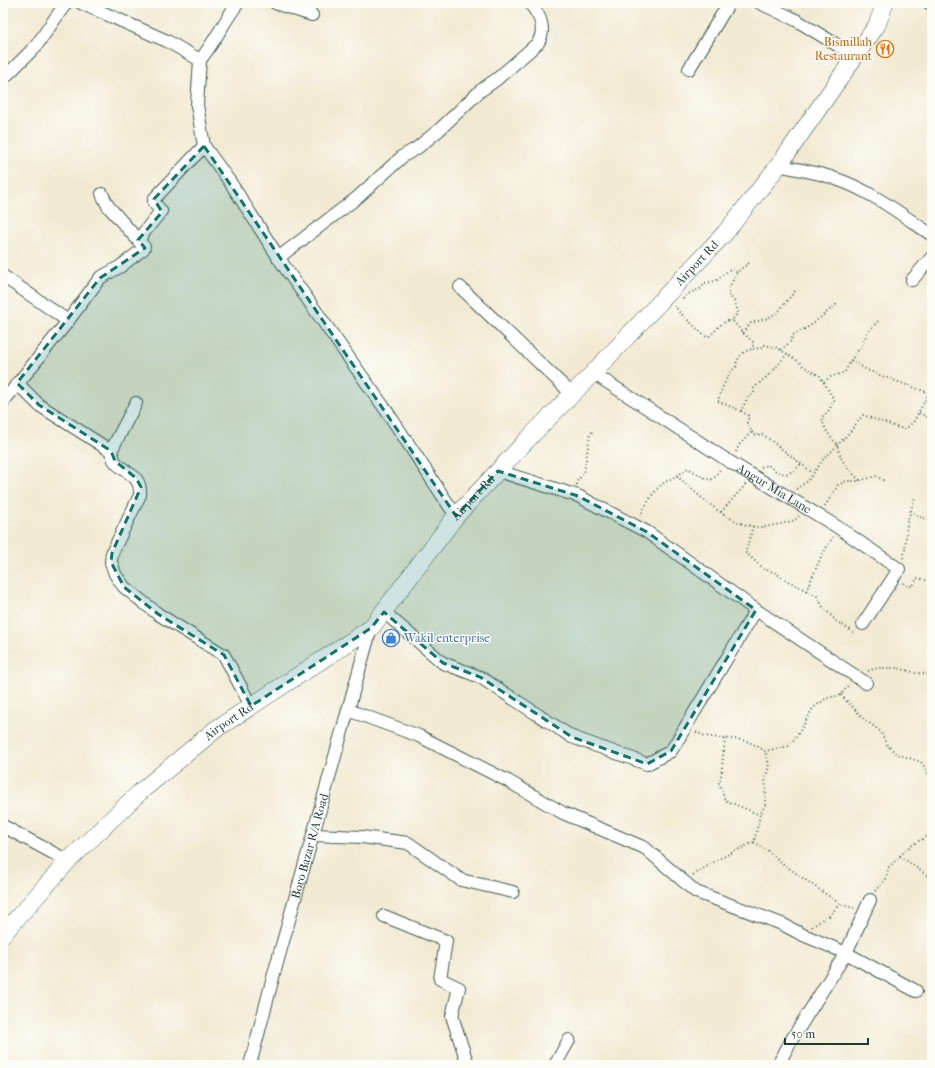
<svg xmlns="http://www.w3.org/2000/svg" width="935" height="1068" viewBox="0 0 935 1068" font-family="'IM FELL French Canon',serif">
<rect width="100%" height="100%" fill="#fdfcf7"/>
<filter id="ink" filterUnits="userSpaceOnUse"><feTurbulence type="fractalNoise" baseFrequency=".025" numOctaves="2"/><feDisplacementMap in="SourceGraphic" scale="8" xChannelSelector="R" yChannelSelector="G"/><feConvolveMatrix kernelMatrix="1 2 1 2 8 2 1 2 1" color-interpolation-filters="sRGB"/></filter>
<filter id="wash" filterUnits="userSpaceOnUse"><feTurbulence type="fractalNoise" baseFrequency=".012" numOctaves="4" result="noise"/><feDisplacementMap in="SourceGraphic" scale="16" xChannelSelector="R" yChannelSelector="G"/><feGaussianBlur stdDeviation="0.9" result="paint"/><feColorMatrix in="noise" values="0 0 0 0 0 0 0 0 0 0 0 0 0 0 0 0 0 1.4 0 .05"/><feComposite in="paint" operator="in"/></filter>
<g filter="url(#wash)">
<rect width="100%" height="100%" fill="#f1ead2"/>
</g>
<g filter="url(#ink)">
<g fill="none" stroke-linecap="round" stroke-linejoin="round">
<defs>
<g id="minor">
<polyline points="81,3 167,41 200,60 197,105 204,146 230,182 286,269 388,413 456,516"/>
<polyline points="275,3 312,15"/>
<polyline points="760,3 796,20 855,56"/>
<polyline points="929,3 932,4"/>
<path d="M200,60c15,-18 24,-39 38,-57"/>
<polyline points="689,69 729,3"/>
<polyline points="3,79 36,46 66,3"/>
<path d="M779,165c18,5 39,7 57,14 34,11 66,36 96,56"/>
<polyline points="102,194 108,206 138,240"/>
<path d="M278,258l80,-61 45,-41 14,-8 22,-18 41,-39 17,-12 41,-36c5,-8 5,-17 1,-26 -2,-5 -6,-8 -8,-14"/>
<polyline points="3,276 68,321"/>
<polyline points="912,280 932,257"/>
<polyline points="460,287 572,394"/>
<path id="s1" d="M593,373l137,89 106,64 63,43 -36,55"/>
<polyline points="17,383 39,405 111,451"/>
<polyline points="3,402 68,321 100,278 121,266 143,249 144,247 138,240 161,211 154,203 154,199 204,146"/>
<path d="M136,403l-25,48c1,3 2,6 3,9 9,14 28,13 26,35l-28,58 -1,9 4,12 9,13 34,27 66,41 27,51"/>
<polyline points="498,471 578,496 647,532 756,610 866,683"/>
<polyline points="384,612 443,663 480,677 572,737 647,764 671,751 756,610"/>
<polyline points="348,710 419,736 508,781 563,813 645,848 696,892 782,924 801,934 846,953 916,991"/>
<polyline points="3,826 68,861"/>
<polyline points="313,835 362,837 408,843 461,880 513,892"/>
<polyline points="384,916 446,941 440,979 459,988 452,1016 468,1065"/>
<path id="s2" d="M250,1065l25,-95 96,-342"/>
<polyline points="555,1065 569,1040"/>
<polyline points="778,1065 792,1039 846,953 870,900"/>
</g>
<g id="secondary">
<path id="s3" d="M3,934l65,-73 72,-69 76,-63 155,-101 85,-112 71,-76 66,-67 132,-140 54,-68 98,-140 8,-22"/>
</g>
</defs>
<!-- minor casing -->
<use href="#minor" stroke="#3e574c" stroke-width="14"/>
<!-- secondary casing -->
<use href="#secondary" stroke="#3e574c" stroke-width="18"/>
<!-- path -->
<g stroke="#3e574c" stroke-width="2" stroke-dasharray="1 3" stroke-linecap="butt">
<path d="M749,263l-12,9 -9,18v4l7,8 3,11 -6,7 9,11 12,11v7l7,-1 5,-3 13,3 21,14 4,4 17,10 14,24 -6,12 -6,5c2,12 7,19 16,28 0,15 12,25 22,36"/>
<polyline points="683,299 688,294 700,289 705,283 716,281 730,269 737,272"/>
<path d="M676,306h-1l4,6 26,24 3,1c10,-7 11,-15 24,-17"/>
<polyline points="743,333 751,323 768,318 778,312 795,291"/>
<polyline points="781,350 791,341 793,335 810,326 837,304"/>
<polyline points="851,360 867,370 882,376 929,393 932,391"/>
<polyline points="824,382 830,377 845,372 851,360 863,344 867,333 880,319"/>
<path d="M741,411l-23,-10c2,-9 10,-29 18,-34 0,-9 8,-17 17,-18"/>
<polyline points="919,413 932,419"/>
<polyline points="752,432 757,436 761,434 765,436 813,473"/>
<polyline points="736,452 739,445 752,432 747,423 749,416 741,411 748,397 754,393 754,388 773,371 787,354"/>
<path d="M761,467l7,-2c12,11 21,12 33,-1"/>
<path d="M677,476c22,19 49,47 79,51 8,1 30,-4 39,-7l4,-4"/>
<polyline points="577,485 577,481 584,473 590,434 594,430"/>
<polyline points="796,489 808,481 824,458 832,451 849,433 863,415 899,428 907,428 914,421 929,393"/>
<polyline points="825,506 838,485 846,481 858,481 877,476 884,481"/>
<polyline points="910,511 920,517 932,521"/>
<polyline points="721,512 746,484"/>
<path d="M640,516c5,-9 10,-19 17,-27 9,-10 21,-12 31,-21l17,10 6,2 3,-2 7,-10"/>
<path d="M753,526c-3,9 -4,18 -8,26l19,17 12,4 8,6 33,17 6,11 13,14 19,12"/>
<polyline points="903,558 905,550 907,523 915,497"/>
<polyline points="903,583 908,586 913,586 917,578 932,582"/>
<polyline points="806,591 822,555 833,537"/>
<polyline points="868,671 877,668 898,668 916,673 932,674"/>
<polyline points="841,695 865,720 880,731 887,745 897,754 921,762 928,773 932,776"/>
<path d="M696,732c16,9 36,4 53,10 5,2 11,6 16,9l24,-5 10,-13 14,-25 14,-10 14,-3 8,-11"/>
<polyline points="725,739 721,776 719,783 725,800 760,815"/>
<polyline points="754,842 768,851 787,867 840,904 854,908"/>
<polyline points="900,856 932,879"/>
<polyline points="693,875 719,859 754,842 760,815 765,805 766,790 765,778 769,767 768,761 765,751"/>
<polyline points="875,891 886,879 889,867 904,852 913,844 930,835 932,830"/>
<polyline points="812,927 824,918 829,916 840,904"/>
</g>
<!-- minor -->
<use href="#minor" stroke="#fff" stroke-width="12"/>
<!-- secondary -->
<use href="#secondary" stroke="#fff" stroke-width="17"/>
</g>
</g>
<!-- marked area -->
<path fill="#0f766e" fill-opacity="0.2" stroke="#0f766e" stroke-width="3" stroke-dasharray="8 5" stroke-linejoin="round" d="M204,146l252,370 42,-45 80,25 69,36 109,78 -85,141 -24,13 -75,-27 -92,-60 -37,-14 -59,-51 -13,16 -120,78 -27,-51 -66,-41 -34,-27 -13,-25 1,-9 29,-66 -5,-9 -21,-17 -4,-10 -72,-46 -22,-22 83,-105 45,-30 -7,-8 24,-28 -8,-13z"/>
<!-- icons -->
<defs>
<symbol id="restaurant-ring" viewBox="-11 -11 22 22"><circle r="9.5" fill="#fdfcf7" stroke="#e8710a" stroke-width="1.5"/><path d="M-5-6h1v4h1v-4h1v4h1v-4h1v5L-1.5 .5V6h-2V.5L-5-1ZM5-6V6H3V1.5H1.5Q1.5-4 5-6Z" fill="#e8710a"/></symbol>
<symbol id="shop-ring" viewBox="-11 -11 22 22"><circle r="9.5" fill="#fdfcf7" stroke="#3f7fe0" stroke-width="1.5"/><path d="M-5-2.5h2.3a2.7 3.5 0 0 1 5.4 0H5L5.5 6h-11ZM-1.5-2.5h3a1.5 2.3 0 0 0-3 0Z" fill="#3f7fe0"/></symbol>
</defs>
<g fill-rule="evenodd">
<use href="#restaurant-ring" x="875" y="39" width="20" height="20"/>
<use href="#shop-ring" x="381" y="628" width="20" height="20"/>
</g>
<g text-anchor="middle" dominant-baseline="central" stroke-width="3" stroke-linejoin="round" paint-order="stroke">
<!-- food labels -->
<g font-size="12" fill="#c56008" stroke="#fdfcf7" text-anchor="end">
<text x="872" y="42">Bismillah<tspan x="872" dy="14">Restaurant</tspan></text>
</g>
<!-- street labels -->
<g font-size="12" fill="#1f3d34" stroke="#fdfcf7">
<text stroke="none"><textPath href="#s3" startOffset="971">Airport Rd</textPath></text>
<text stroke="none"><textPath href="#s1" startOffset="215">Angur Mia Lane</textPath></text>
<text stroke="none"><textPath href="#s3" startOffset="647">Airport Rd</textPath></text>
<text stroke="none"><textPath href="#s3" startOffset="311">Airport Rd</textPath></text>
<text stroke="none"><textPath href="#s2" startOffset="227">Boro Bazar R/A Road</textPath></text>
</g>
<!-- shop labels -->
<g font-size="12" fill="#366cbe" stroke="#fdfcf7" text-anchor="start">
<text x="404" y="638">Wakil enterprise</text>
</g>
</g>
<!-- margin -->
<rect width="935" height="1068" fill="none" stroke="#fdfcf7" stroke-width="16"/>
<!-- scale -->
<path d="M785 1038v6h83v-6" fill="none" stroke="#1f3d34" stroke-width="2"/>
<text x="791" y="1038" font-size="12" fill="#1f3d34" stroke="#fdfcf7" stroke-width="3" paint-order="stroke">50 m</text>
</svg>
